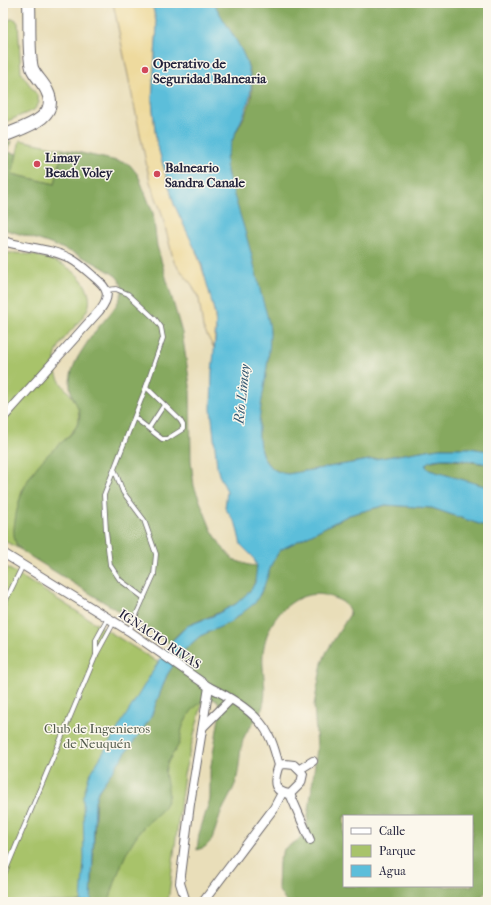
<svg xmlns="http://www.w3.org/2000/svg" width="491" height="905" viewBox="0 0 491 905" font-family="'IM FELL French Canon',serif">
<rect width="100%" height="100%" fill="#fbf7ec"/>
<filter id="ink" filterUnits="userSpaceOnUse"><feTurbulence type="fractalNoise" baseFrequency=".025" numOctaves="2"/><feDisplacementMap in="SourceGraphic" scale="8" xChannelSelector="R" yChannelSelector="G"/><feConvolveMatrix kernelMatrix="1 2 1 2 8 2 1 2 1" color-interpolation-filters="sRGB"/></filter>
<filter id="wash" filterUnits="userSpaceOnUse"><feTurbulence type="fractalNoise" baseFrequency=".012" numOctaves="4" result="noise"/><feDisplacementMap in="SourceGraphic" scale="16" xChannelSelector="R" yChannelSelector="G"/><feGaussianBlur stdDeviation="0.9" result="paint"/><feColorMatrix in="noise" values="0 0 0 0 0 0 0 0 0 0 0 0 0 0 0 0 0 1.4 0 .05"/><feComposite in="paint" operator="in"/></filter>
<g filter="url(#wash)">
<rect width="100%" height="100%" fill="#e9deb9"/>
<!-- green -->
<g fill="#a8c36a" stroke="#657252">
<polygon points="10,19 15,19 18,23 21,73 37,95 39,103 34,110 3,123 3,27"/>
<polygon points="20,140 63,149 55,184 12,174"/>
<path d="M3,253c28,-1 70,7 83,34 3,7 5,14 2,21 -10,21 -36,33 -33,59 3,26 31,28 22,59l-55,64 -8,40 2,15 5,5 -18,-10z"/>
<polygon points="3,565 205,692 184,774 168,902 3,902"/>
</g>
<!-- forest -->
<g fill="#86a95e" stroke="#54664c" fill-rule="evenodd">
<path d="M214,3h274v448l-18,-3h-31l-151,26c-45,-6 -26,-71 -22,-100 2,-15 3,-29 4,-43l-41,-150c-1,-7 -4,-15 -3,-21 3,-24 25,-46 26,-68 1,-34 -24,-60 -38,-89z"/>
<path d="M11,141l-3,11 9,2 -5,20 43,10 8,-35 63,14 4,2 8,10 15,38 4,33 25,87 8,52 1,76 3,25 17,43 11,18 12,13 15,5 8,1c2,39 -43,46 -69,60 -7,4 -13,11 -18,17l-142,-88c-14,-9 -16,-18 -13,-34 4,-30 16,-52 39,-72 7,-7 19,-14 23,-24 7,-13 -1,-19 -5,-30 -5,-13 0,-27 6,-38 6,-10 12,-19 19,-28 8,-10 20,-21 24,-34 3,-8 0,-13 -5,-19 -35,-24 -73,-35 -113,-47v-86z"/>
<polygon points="443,459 488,464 488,487 429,470 426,467 427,462"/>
<path d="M386,505l46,3 56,19v364l-14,11h-188l-8,-13 1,-27 5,-13 16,-10 7,-14 10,-77 -3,-43 8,-42 5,-12 23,-37c-2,-12 -11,-14 -22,-18 -12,-4 -26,-1 -37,7 -20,14 -30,39 -28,63 1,15 4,29 -1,43 -5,11 -15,19 -19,31 -4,13 -3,28 -7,42 -4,11 -11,22 -16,33 -3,9 -5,17 -9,26l-6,6 -8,3 2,-16 11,-35v-28l10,-59 -2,-11 -9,-3c-13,5 -23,18 -27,31 -1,5 -1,10 -3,15 -4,8 -11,15 -13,24 -3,13 7,22 0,35 -6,12 -17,17 -25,27 -16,19 -25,48 -32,72h-18l5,-106 6,-11 48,-66 17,-44 14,-22 19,-17 38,-19 22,-22 12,-32 8,-13 69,-35zM344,816h128v70h-128z"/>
</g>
<!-- sand -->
<polygon fill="#eeda9e" stroke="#887e6c" points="113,3 152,3 157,26 152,100 156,140 174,204 195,248 211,295 216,323 214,348 203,328 199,299 192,285 174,262 161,211 150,182"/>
<!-- water -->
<path fill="#5cbeda" stroke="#3f708a" d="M152,3h62c12,24 32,46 36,73 5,26 -12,46 -20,71 -1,4 -4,9 -4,14 0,14 7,30 11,44 10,31 18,62 25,93 3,11 8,24 8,35 0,17 -3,32 -5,48 -4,29 -20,88 23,93l151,-26h31l18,3v13c-12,-2 -56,-11 -63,1l4,5 59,17v40l-56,-19 -46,-3 -37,10 -69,35 -8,13 -8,23 -9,17 -26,20 -29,13 -19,17 -14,22 -17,44 -52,72 -3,10 -4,101h-10l3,-43 -1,-62 6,-21 81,-133 17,-17 26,-10 23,-12 14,-13 5,-8 2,-17 -4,-9 -12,-12 -5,-21 -11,-16 2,-17 -8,-16 -2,-9 -6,-57 1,-37 4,-41 -1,-17 -14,-52 -27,-58 -18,-64 -4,-40 5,-74z"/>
</g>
<g filter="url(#ink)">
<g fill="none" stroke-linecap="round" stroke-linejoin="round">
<defs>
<g id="lane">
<polyline points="106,290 116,289 128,294 155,319 161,327 163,338 146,387 104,495 106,531 110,565 120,580 144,598"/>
<polyline points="135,418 162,439 167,439 183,429 183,425 180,420 146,387"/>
<polyline points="149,428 164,405"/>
<polyline points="115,471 123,492 144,520 156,554 154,575 129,631"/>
<polyline points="3,606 23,565"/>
<polyline points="96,655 96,640 108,618"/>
<polyline points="3,877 96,655 114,622"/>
</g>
<g id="street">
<path d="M3,241c22,7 48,7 68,18 9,5 15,11 22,17 15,12 19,19 6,35l-96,107"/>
<path d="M3,553l126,78 80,56c21,10 50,27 60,49 5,9 7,20 10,29"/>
<polyline points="203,727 230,700"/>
<path d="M285,764l9,1 9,9 -2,9 -11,11c-19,-2 -16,-15 -11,-29z"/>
<polyline points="300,769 313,761"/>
<polyline points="290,794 310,840"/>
<polyline points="186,902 180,883 190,804 209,687"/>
<polyline points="203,902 274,808 282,793"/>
</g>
<path id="secondary" d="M3,136c18,-8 58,-17 44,-45 -4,-9 -12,-15 -15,-23 -4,-15 -2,-49 -3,-65"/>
</defs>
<!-- lane casing -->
<use href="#lane" stroke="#686467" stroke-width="5.5"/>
<!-- street casing -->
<use href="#street" stroke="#686467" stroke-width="10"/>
<!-- secondary casing -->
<use href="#secondary" stroke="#686467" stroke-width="14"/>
<!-- lane -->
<use href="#lane" stroke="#fff" stroke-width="4"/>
<!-- street -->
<use href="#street" stroke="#fff" stroke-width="8"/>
<!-- secondary -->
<use href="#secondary" stroke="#fff" stroke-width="12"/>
</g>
</g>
<!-- markers -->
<g fill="#d1495b" stroke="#fbf7ec" stroke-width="1.5">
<circle cx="145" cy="70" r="4"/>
<circle cx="37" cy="164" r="4"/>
<circle cx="157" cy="174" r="4"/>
</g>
<g text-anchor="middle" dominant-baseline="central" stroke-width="3" stroke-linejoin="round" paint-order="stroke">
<!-- poi labels -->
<g font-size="13" font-weight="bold" fill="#22223b" stroke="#fbf7ec" text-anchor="start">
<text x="153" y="63">Operativo de<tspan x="153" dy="15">Seguridad Balnearia</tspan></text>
<text x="45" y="157">Limay<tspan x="45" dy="15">Beach Voley</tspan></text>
<text x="165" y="167">Balneario<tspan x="165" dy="15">Sandra Canale</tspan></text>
</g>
<!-- street labels -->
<g font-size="13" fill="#22223b" stroke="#fbf7ec">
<text transform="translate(160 639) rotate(34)">IGNACIO RIVAS</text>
</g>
<!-- park labels -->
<g font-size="13" fill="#515a4b" stroke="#fbf7ec">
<text x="97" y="728">Club de Ingenieros<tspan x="97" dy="15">de Neuquén</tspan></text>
</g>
<!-- water labels -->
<g font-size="14" font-style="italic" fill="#365973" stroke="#fbf7ec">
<text transform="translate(242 394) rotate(-84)">Río Limay</text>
</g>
</g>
<!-- margin -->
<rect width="491" height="905" fill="none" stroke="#fbf7ec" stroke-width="16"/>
<!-- legend -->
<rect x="343" y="815" width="130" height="72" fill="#fbf7ec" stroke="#a4a2a5"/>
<rect x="351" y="828" width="20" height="6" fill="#ffffff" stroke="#a4a2a5"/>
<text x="379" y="835" font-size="12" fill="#22223b">Calle</text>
<rect x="351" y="845" width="20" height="12" fill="#a8c36a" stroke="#a4a2a5"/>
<text x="379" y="855" font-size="12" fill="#22223b">Parque</text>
<rect x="351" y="865" width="20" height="12" fill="#5cbeda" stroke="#a4a2a5"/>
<text x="379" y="875" font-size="12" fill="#22223b">Agua</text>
</svg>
